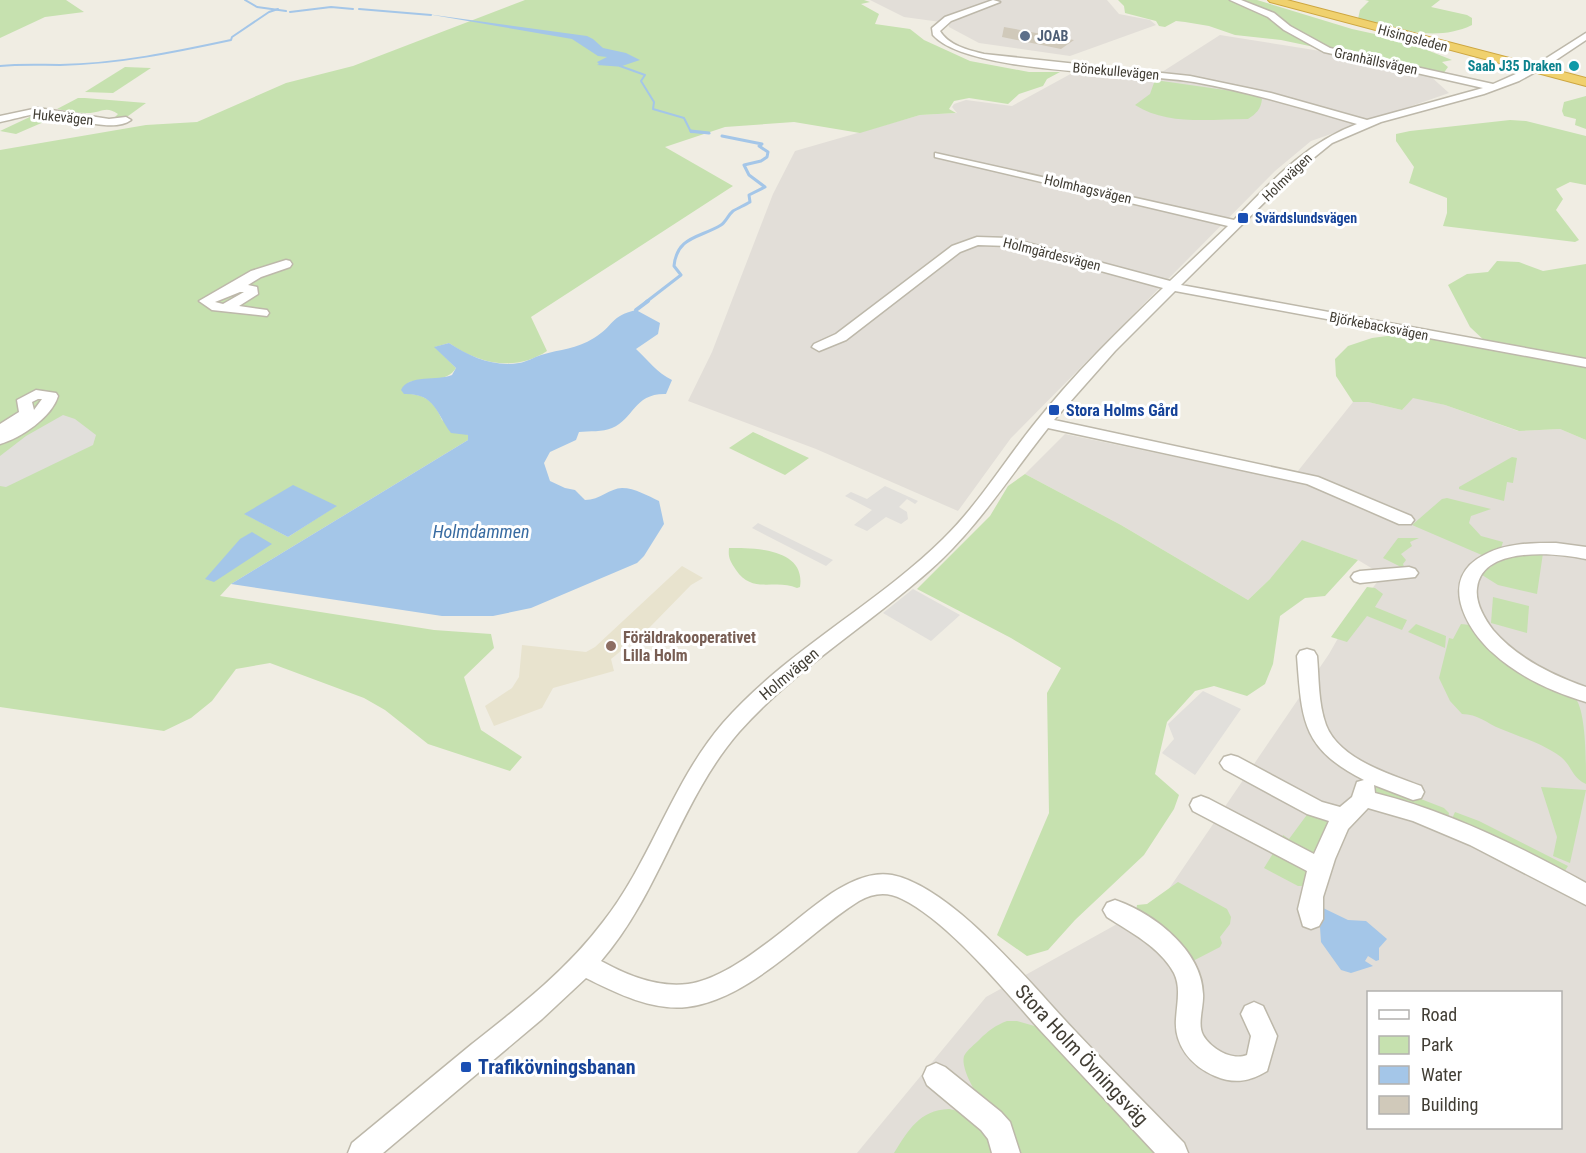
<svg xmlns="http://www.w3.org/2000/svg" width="1586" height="1153" viewBox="0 0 1586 1153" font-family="'Roboto Condensed',sans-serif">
<rect width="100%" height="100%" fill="#f0ede3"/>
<!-- industrial -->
<g fill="#e2ded8" fill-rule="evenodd">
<polygon points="870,0 1107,0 1119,14 1150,20 1156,25 1070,56 979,43 949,27 948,23 904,17"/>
<polygon points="1220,35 1327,52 1428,74 1449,93 1311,141 1275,171 1011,438 958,511 816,449 688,401 712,352 773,194 795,151 920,115 957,113 952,107 954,104 966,100 1012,106 1087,65 1162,72"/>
<path d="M1413,397l32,8 73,26 42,-2 26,11v713h-729l129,-156 176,-98 167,-245 24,-42 30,-37 -25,-15 -37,-13 -51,32 -22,21 -127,-75 -96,-51 40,-40 225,47 63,-79h15l34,8zM1368,992h192v136h-192z"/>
</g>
<!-- education -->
<polygon fill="#e8e3ce" points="682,566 703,578 691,585 650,627 611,659 614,671 553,688 542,708 494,726 485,706 512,688 519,677 522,645 586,652 595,647"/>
<!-- green -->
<g fill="#c6e1af" fill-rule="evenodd">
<polygon points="0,0 66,0 84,12 45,17 0,38"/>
<path d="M525,0h339l6,2 -9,2 18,10 -4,10 35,5 14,11 46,21 59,11h31l-13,7 -4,7 -24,8 -11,10 -39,-6 -15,3 -5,8 7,4 -36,2 -60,18 -66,-11 -69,5 -60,20 68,39 -202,131 16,34c-32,21 -68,13 -98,-8l-14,4 21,21c-9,15 -31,11 -47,14l-4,12c19,-1 30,8 37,26l26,15v5l-237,144 -11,12 214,34 57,4 3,14 -30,29 17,53 41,27 -12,14 -82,-27 -43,-34 -21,-12 -94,-35 -34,6 -24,32 -21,17 -27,13 -164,-24v-557l146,-25 51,-3 89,-39 67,-17zM336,506l-48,31 -43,-23z"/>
<polygon points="1118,0 1257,0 1352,29 1402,40 1452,60 1442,62 1448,67 1443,74 1281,40 1235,35 1209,26 1185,22 1176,21 1165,27 1159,26 1156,21 1125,13 1124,6"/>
<path d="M1365,0h75l-9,7 36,8 5,3v7c-37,18 -78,3 -114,-6l2,-9 9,-9z"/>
<polygon points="125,67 151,68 113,93 85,92"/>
<path d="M1155,80l98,14 9,5c-1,10 -6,15 -14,20 -37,0 -80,7 -113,-14l15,-11z"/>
<polygon points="1586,96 1586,129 1575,125 1576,119 1564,116 1562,111 1564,102"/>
<path d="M78,98h7l61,5 -22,16 -9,-2 3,-3c-13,-9 -16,-1 -31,-1 -9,0 -20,-2 -30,-4z"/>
<polygon points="34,115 53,118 16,134 0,131"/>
<polygon points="1510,120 1526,121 1586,136 1586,185 1570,182 1556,189 1563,199 1556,210 1579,240 1575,242 1443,226 1447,213 1447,198 1409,183 1414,167 1396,141 1396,134 1410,131"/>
<polygon points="1497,261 1519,262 1543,271 1586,264 1586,440 1560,429 1519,431 1445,405 1413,398 1402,410 1368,402 1353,402 1336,376 1335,359 1348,346 1372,338 1402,334 1556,361 1487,343 1470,327 1448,285 1467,274 1488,272"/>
<polygon points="753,432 809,458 785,475 729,448"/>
<polygon points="1512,457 1517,458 1513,483 1507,482 1504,501 1459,489 1459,487"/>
<polygon points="1025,474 1121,525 1248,600 1270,579 1302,540 1358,560 1325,596 1305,598 1280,616 1273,664 1265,684 1247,696 1214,686 1195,691 1167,722 1155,774 1179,795 1174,809 1144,855 1075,920 1048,950 1027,956 997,935 1049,813 1047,693 1061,668 1011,638 917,589 990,516 1008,486"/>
<polygon points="1447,498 1491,509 1471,516 1469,523 1481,536 1503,542 1500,551 1484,556 1412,525 1442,499"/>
<polygon points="1398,538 1419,538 1410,542 1412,546 1401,554 1406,560 1403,564 1405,569 1383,558"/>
<path d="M729,548c25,0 77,0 71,39l-3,1c-22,-10 -44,7 -61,-18 -6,-9 -8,-12 -7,-22z"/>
<path d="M1543,553l-6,41 -39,-9 -16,-10c15,-18 39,-20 61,-22z"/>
<polygon points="1367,587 1375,588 1383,594 1375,607 1407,620 1402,630 1367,616 1347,642 1331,637"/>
<polygon points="1493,597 1529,606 1527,633 1491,623"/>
<polygon points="1416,624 1446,636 1445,648 1408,632"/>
<path d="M1461,624l9,1 106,74c10,15 10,60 10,85 -14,-6 -14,-18 -25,-27 -19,-14 -39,-19 -60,-28 -15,-6 -23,-15 -39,-15l-12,-13 -11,-23 10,-40 4,1z"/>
<polygon points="1372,780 1444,808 1449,813 1447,823 1376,797"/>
<polygon points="1541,787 1586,790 1570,863 1553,856 1557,837"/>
<polygon points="1309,812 1333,818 1315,858 1282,837 1283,835 1289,839"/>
<polygon points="1455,812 1479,821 1568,866 1561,877 1450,823"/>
<polygon points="1275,850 1307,867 1307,886 1298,886 1264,868"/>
<polygon points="1178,882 1227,909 1231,917 1230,924 1220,937 1222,943 1220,947 1191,962 1136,911 1137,905 1147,904"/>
<path d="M1007,1021h10l21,6 124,126h-144c-13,-18 -60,-76 -54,-97 3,-6 11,-12 16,-17 8,-8 16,-14 27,-18z"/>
<path d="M949,1109c27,5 34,22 48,44h-103c14,-22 25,-43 55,-44z"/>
</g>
<!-- parking -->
<g fill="#e1dfdb">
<polygon points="63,415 75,419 96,435 93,445 6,487 0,486 0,456 26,436"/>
<polygon points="885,486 918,501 915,504 907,499 899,507 907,512 908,519 901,524 886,517 867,531 854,525 872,510 845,496 851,492 867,499"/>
<polygon points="758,523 833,560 826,566 752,528"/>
<polygon points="913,589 960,615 931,641 883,613"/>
<polygon points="1203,691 1241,709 1195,775 1162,753 1174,739 1168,724"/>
</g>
<!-- water -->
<g fill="#a4c6e8">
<polygon points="427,14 587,36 593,39 603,48 626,53 640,60 622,66 624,67 597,65 599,64 597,62 607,57 598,56 572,39"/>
<path d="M636,310l24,13 -2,11 -22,15c12,11 21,24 36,31l-6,14c-32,-1 -32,25 -54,34 -9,4 -23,3 -33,4l-3,8 -26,12 -6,11 6,18 15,7 10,2 10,10c15,0 25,-12 37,-12 13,0 26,8 37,13l5,23 -20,32 -7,7 -106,45 -38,8h-51l-211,-32 237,-144v-5l-17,-2c-15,-20 -16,-40 -47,-39l-3,-4c7,-16 37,-9 51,-15l4,-7 -22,-21 15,-4c21,14 45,24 70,20 8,-1 15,-6 22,-8 20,-6 35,-6 53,-17 20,-12 16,-22 42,-28z"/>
<polygon points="293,485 337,506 288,537 244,514"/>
<polygon points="252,532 272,544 214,582 205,579 240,539"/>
<polygon points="1321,907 1348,920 1366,921 1387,939 1379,948 1379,960 1376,961 1368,956 1365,961 1373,966 1351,973 1341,970 1321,942 1320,927 1323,920"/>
</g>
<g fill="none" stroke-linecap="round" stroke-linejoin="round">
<!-- stream-far2 -->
<g stroke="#a4c6e8" stroke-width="2">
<polyline points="245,0 257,7 286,11"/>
<polyline points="359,9 431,15"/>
<polyline points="290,12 331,7 353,9"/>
<path d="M0,66c21,-2 40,-1 60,-1 58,-1 115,-13 171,-25l1,-3 37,-25 9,-3"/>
<polyline points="620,66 645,75 641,81 654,102 653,109 684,118 691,132 709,133"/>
</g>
<!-- stream-far1 -->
<g stroke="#a4c6e8" stroke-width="3">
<polyline points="691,131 709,133"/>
<path d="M646,302l35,-27 -7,-9c3,-30 26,-28 47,-41 5,-3 7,-10 12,-14 5,-3 12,-6 17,-9l-1,-7 16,-8 -16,-12 -5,-10 17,-4 6,-4 1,-5 -9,-6 3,-2 -40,-8"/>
</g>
<!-- stream -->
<polyline stroke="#a4c6e8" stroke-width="4" points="636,310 648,301"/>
</g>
<!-- building -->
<polygon fill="#d0c9ba" points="1004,27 1074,40 1061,49 1002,37"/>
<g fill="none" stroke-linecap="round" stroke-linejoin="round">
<defs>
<g id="minor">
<path d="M993,0l7,2 -49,19 -11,10c8,14 28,19 44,23l206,22 81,17 96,27 116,-32 -159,-36 -40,-22 -16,-13 -38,-17h11l33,13 16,13 40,22 163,36 41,-18 52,-33v7l-36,24 -31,17 -35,13 -103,28 -49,21 -42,34 -109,108 405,74v8l-411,-76 -60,60 -61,69 264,57 93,39 3,4 -3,4h-12l-92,-40 -259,-56c-39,49 -71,101 -119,143 -62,55 -134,98 -190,161 -59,68 -79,161 -138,229 26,14 56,27 87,23 47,-6 104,-64 144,-91 17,-11 39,-22 60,-18 61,12 141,112 184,157 36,38 72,74 108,111l4,10h-33c-38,-41 -77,-82 -115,-123 -35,-39 -91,-108 -138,-131 -15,-8 -29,-6 -43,2 -53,33 -108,98 -172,106 -35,4 -71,-14 -101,-29l-44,41 -159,134h-35l4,-10c40,-33 80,-66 120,-99 47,-37 95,-74 131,-122 48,-61 69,-140 120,-199 64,-73 152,-117 220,-184 36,-35 62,-79 93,-117 38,-48 83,-92 127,-134l-154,-42 -31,-1 -18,7 -114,88 -27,11 -7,-4 2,-3 22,-10 116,-88 25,-9 32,1 161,43 58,-55 -293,-69v-4l299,67c37,-38 72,-77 123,-96 -54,-16 -108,-32 -163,-42 -58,-10 -227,-8 -261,-47l-1,-7 13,-11z"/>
<path d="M38,108l71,11 17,-2 5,3c-20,15 -69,-7 -94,-6 -12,1 -25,6 -37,8v-6z"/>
<path d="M286,260l4,1 2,3 -2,3 -29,10 -13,8 9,2 1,7 -19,12 28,4 2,3 -2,3 -55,-6 -13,-9 52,-30zM240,292h4l-21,12 -8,-2z"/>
<path d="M36,390l20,3 2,3c-6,21 -37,42 -58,48v-20l19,-12 -2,-12zM38,399h4l-8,11 -2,-8z"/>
<path d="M1556,543l30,4v12c-29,-6 -104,-14 -109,29 -2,15 7,30 16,42 24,28 59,45 93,57v15c-33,-10 -67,-25 -93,-49 -28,-25 -55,-75 -9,-98 22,-12 48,-12 72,-12z"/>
<polygon points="1409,567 1415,569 1418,573 1415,577 1360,583 1354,581 1351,577 1354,573 1360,571"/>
<path d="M1307,649l7,2 3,5c2,22 1,47 9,69 13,34 63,49 95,61l3,6 -3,6 -8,2 -39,-15 1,8c75,19 144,53 211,90v22l-116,-60 -57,-24 -45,-13 -20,21 -13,30 -12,38v22l-4,7 -8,3 -8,-3 -5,-17 9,-38 -114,-60 -3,-6 3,-6 8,-3 8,3 105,55 15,-33 -22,-7 -83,-45 -4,-6 4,-6 7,-2 7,2 84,45 18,5 12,-10 5,-15 7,-2c-63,-32 -62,-60 -67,-124l3,-5z"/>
<path d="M1115,900c38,13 87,50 88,94 1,12 -6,30 0,41 8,14 29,26 44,20l4,-19 -10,-22 4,-8 9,-4 9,4 14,30 -10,35c-18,11 -33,13 -52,5 -24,-10 -41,-31 -39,-57 1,-16 5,-32 -2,-46 -14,-26 -44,-41 -67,-56l-4,-7 4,-7z"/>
<polygon points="936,1063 945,1067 1001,1112 1010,1122 1020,1153 992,1153 988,1139 981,1130 927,1085 923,1076 927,1067"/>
</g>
<polygon id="highway" points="1268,0 1287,0 1586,78 1586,86 1270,2"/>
</defs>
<!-- minor casing -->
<use href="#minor" stroke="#bdb8aa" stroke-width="3"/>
<!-- highway casing -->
<use href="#highway" stroke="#cda640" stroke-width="2"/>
<!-- minor -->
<use href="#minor" fill="#fff" fill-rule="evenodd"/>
<!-- highway -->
<use href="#highway" fill="#f0d16e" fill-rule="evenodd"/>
</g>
<!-- markers -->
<circle fill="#5c6f8a" stroke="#fff" stroke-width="2" cx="1025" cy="36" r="6"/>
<circle fill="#0f9aa8" stroke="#fff" stroke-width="2" cx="1574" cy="66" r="6"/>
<g fill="#1a4fb4" stroke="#fff" stroke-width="2">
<rect x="1237" y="212" width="12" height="12" rx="3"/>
<rect x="1048" y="404" width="12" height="12" rx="3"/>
<rect x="460" y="1061" width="12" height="12" rx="3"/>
</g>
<circle fill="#8d6e63" stroke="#fff" stroke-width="2" cx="611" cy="646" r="6"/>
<g text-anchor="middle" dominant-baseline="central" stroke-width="6" stroke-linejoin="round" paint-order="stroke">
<!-- far-service labels -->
<g font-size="14" font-weight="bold" fill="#4e5e75" stroke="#fff" text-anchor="start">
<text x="1037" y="36">JOAB</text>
</g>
<!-- far-street labels -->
<g font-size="14" fill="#413d34" stroke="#fff">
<text transform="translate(1413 38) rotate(15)">Hisingsleden</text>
<text transform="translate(1376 61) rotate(12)">Granhällsvägen</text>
<text transform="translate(1116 71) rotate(5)">Bönekullevägen</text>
<text transform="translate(63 117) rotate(6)">Hukevägen</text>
<text transform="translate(1287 177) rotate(-44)">Holmvägen</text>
<text transform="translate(1088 189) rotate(13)">Holmhagsvägen</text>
<text transform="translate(1052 254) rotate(14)">Holmgärdesvägen</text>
<text transform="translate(1379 326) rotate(11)">Björkebacksvägen</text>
</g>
<!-- far-culture labels -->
<g font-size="14" font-weight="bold" fill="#0d838f" stroke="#fff" text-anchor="end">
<text x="1562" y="66">Saab J35 Draken</text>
</g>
<!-- far-transit labels -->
<g font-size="14" font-weight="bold" fill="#164399" stroke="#fff" text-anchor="start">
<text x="1255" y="218">Svärdslundsvägen</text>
</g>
<!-- transit labels -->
<g font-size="16" font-weight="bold" fill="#164399" stroke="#fff" text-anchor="start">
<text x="1066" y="410">Stora Holms Gård</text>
</g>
<!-- education labels -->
<g font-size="16" font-weight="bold" fill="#785e54" stroke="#fff" text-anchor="start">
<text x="623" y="637">Föräldrakooperativet<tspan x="623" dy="18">Lilla Holm</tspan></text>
</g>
<!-- street labels -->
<g font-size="16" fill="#413d34" stroke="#fff">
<text transform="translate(789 674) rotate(-40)">Holmvägen</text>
</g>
<!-- water labels -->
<g font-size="18" font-style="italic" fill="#386ba1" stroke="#fff">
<text x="481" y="531">Holmdammen</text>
</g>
<!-- near-street labels -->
<g font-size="20" fill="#413d34" stroke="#fff">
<text transform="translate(1082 1055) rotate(47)">Stora Holm Övningsväg</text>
</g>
<!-- near-transit labels -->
<g font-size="20" font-weight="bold" fill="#164399" stroke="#fff" text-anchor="start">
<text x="478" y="1067">Trafikövningsbanan</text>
</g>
</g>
<!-- legend -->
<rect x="1367" y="991" width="195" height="138" fill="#ffffff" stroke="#b3b1ae" stroke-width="1.5"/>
<rect x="1379" y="1010" width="30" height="9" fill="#ffffff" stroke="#b3b1ae" stroke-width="1.5"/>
<text x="1421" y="1021" font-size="18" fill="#413d34">Road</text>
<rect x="1379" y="1036" width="30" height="18" fill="#c6e1af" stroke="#b3b1ae" stroke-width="1.5"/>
<text x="1421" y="1051" font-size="18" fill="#413d34">Park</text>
<rect x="1379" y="1066" width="30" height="18" fill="#a4c6e8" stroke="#b3b1ae" stroke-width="1.5"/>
<text x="1421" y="1081" font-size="18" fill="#413d34">Water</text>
<rect x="1379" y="1096" width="30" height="18" fill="#d0c9ba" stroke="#b3b1ae" stroke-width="1.5"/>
<text x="1421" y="1111" font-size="18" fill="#413d34">Building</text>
</svg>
